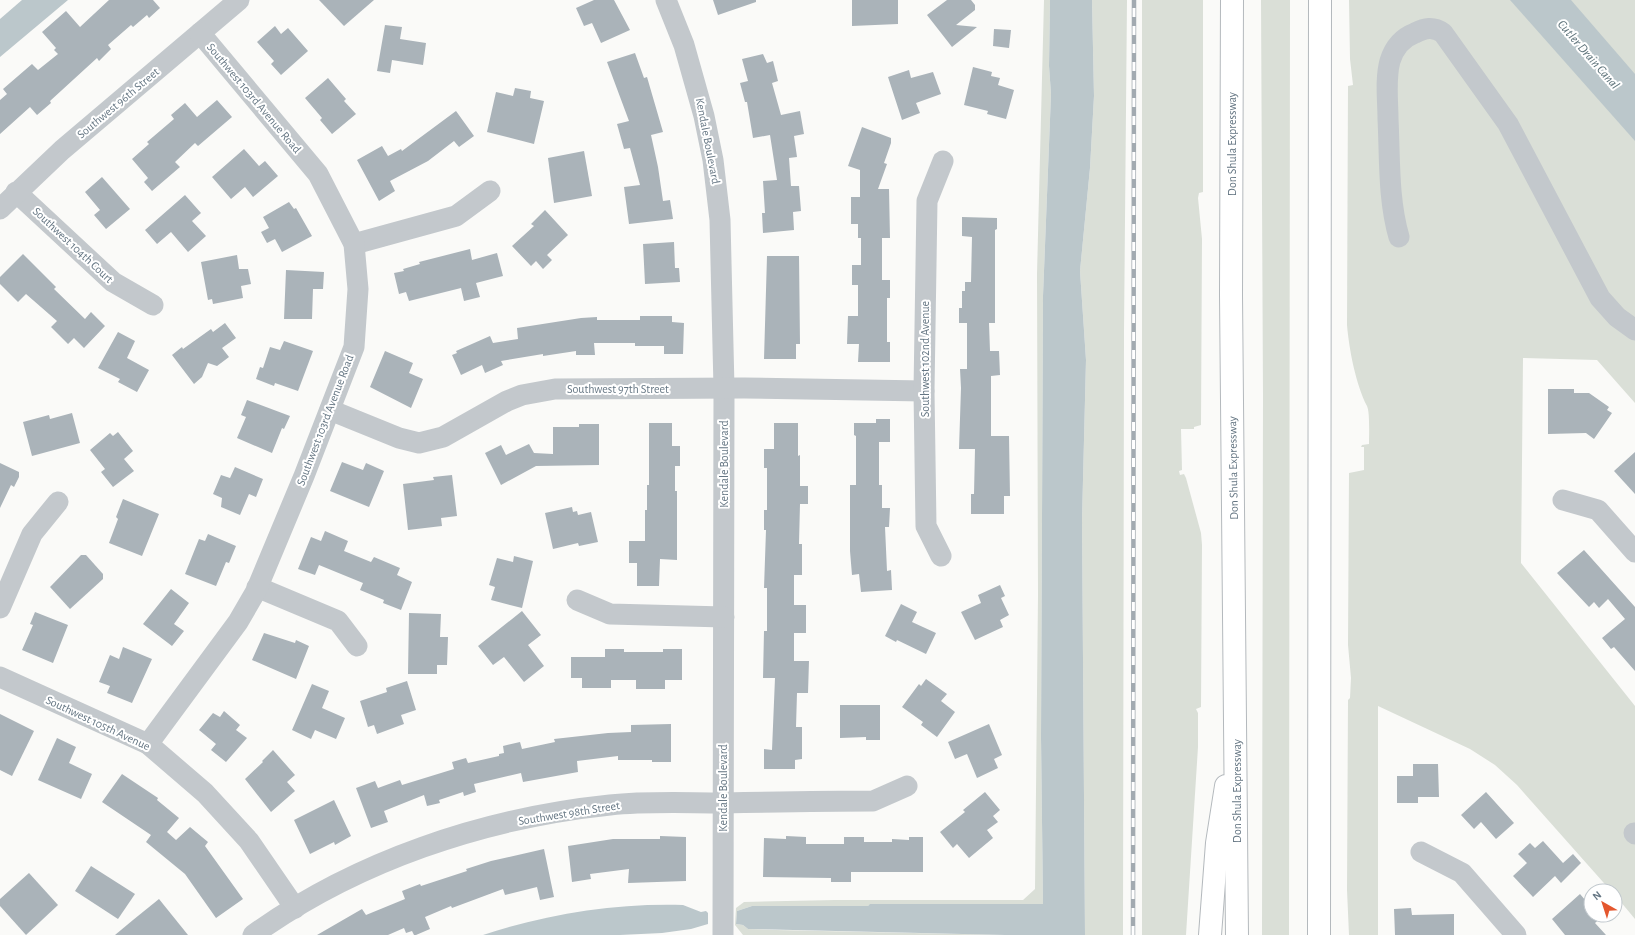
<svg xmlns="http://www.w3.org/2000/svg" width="1635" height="935" viewBox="0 0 1635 935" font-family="'Alegreya Sans',sans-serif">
<rect width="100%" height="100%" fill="#fafaf8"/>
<!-- green -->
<g fill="#dadfd7">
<polygon points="1044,0 1050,0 1049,66 1051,94 1043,296 1041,738 1043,904 871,904 868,906 752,906 737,911 736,924 743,925 748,929 776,930 1005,935 743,935 735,925 736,908 744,902 835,900 1023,900 1035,889 1038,595 1037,274"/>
<polygon points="1092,0 1127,0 1124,332 1123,935 1085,935 1082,520 1086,360 1080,271 1090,168 1094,96"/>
<polygon points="1142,0 1203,0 1203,192 1199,193 1198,198 1202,239 1201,425 1194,427 1194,429 1181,429 1182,470 1179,471 1180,475 1184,474 1186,478 1201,533 1202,545 1201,707 1196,709 1198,713 1198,747 1186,935 1142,935"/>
<polygon points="1261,0 1290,0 1289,935 1262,935 1263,395"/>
<path d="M1349,0h286v403l-38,-43 -74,-2 -2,205 114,143v213l-20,-24v-4h-4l-94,-106 -22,-20 -25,-16 -92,-43v229h-29l-2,-45 1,-190 2,-2 1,-20 -3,-33 1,-172 15,-3v-23h-3l1,-2 7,-1c0,-8 1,-32 -2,-38 -11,-21 -18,-57 -20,-81l1,-239 5,-1 -3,-26z"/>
</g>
<!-- water -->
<g fill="#bbc7cb">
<polygon points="22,0 68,0 0,57 0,19"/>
<polygon points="1050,0 1092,0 1094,96 1090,168 1080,271 1086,360 1082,520 1085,935 1005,935 748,929 743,925 736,924 737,911 752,906 868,906 870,904 1043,904 1041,738 1043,296 1051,94 1049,66"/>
<polygon points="1510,0 1571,0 1635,74 1635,141"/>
<path d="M683,905l18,7 5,-1 2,2v11l-17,5 -29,4 -42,2h-137c63,-21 133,-32 200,-30z"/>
</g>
<!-- building -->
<g fill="#aab3b9">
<polygon points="109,0 153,0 160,8 149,18 147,15 133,27 131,25 108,45 111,49 99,61 97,58 50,101 51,103 37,115 30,107 0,134 0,100 7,94 3,89 32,64 38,70 58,54 54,50 56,48 42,32 66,11 80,27"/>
<polygon points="319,0 374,0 344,26"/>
<polygon points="594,0 614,0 630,30 601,43 592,23 584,26 576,8"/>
<polygon points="713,0 756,0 756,2 718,15"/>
<polygon points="852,0 898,0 898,24 852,26"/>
<polygon points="947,0 971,0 975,5 975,10 956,25 977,27 952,47 927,15"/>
<polygon points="385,25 402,27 400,39 426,43 423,65 392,60 390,73 377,71"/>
<polygon points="275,26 281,34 288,28 308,51 281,75 271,64 274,61 257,42"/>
<polygon points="994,29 1011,30 1009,48 993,46"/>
<polygon points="635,53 644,78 647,77 663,132 651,135 658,167 663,201 670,200 673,219 629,224 624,187 640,185 630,148 624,149 617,124 629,121 607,62"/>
<polygon points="763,54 767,63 773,61 778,81 772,83 781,115 800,111 804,134 794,136 797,157 789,158 791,186 799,186 801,211 793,212 794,230 763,233 762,213 765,213 763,181 777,180 770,135 753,138 747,102 745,102 740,83 748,81 742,59"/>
<polygon points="973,67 992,72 991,76 1000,78 998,85 1014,90 1006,119 987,114 988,111 964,105"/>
<polygon points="909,70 911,78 933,72 941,94 916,103 920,113 902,120 888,77"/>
<polygon points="328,78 346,99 344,101 356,114 332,134 320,120 322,118 305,98"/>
<polygon points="515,88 531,91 530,98 544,101 534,144 487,132 496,92 513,96"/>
<polygon points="217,100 232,117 198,146 195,143 175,162 180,167 152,191 144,182 148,178 132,159 149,144 147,142 174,119 171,115 185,103 197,117"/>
<polygon points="456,111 474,136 459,147 454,141 428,161 390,181 395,191 379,201 357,160 382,146 388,156 401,149 402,151"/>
<polygon points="862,127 891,138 891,143 884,163 887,164 878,189 889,189 890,238 882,238 882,280 890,280 890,298 887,298 887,342 890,342 890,362 858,362 859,344 847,344 848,316 858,316 858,285 852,285 852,265 861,265 861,238 858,238 858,224 851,224 851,197 860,197 860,170 848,166"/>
<polygon points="244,149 259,166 265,161 278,176 253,197 245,187 231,199 212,177"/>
<polygon points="584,151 592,196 554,203 548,158"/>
<polygon points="102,177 130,209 106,229 94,215 100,210 85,192"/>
<polygon points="185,195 201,213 192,221 206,236 188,252 171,232 157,244 145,230"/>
<polygon points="289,202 294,209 296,208 312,236 282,252 275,239 267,243 261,232 269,228 263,217"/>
<polygon points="545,210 568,235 547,255 552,260 543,269 536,261 531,266 512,246 534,226 531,224"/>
<polygon points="962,217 997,218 997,229 995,230 995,323 989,323 990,351 999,351 1000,375 991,376 991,436 1009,436 1010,496 1004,496 1004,514 971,514 971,494 974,494 975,449 959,449 961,388 960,369 967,369 967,323 959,323 959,308 962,308 962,291 965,291 965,282 971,282 972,237 962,236"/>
<polygon points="674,242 675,268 679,268 680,282 645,284 643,244"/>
<polygon points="470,249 472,260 497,253 503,276 476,283 480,297 464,301 461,288 409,301 406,292 399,294 394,273 404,271 403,269 420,264 419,262"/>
<polygon points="23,254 56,287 54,289 85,319 91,312 105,326 84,348 74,338 68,344 51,327 57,321 26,294 18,302 0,284 0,277"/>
<polygon points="237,255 239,269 248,269 251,284 241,286 243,298 213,304 212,299 208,300 201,262"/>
<polygon points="767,256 799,256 800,344 796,344 796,359 764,359"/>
<polygon points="286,270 324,272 323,289 313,289 312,319 284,319"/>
<polygon points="640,316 672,316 672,322 684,323 683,354 664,354 664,346 635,346 635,343 594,343 595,355 576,355 576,351 543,356 543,354 501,361 503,365 485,373 482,365 461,375 452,355 457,353 456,351 490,336 493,343 518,339 517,328 581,318 597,317 597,320 640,320"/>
<polygon points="225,323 236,338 222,348 229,357 217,366 208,363 202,377 194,384 172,355 182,347 183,349 211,329 213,332"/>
<polygon points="118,332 135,341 127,358 149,370 137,392 118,382 120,379 98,368"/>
<polygon points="284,341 313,351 298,391 275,383 274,386 256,379 260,367 263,368 270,347 280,350"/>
<polygon points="385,351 413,363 409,373 423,379 411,408 370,387"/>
<polygon points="1548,389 1574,389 1574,393 1589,393 1609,407 1607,410 1612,413 1594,439 1586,433 1548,434"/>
<polygon points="247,400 290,416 284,429 282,428 272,453 237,438 246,417 241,415"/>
<polygon points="72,413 80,443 32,456 23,422 49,415 50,419"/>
<polygon points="876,419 890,419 890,442 879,442 879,485 882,485 882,508 890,508 889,527 885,527 887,571 891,570 892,590 861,592 859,574 852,575 850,551 850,485 856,485 856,436 854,435 854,423 876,423"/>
<polygon points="649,423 672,423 672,446 680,446 680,466 675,466 675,491 677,491 677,560 660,559 659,586 637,586 637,563 629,563 629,541 645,541 645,510 647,510 647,485 649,485"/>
<polygon points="774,423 798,423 798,456 800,455 800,486 808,486 808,504 800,504 799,544 802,544 802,575 794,575 794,605 806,605 806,633 794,633 794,661 809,661 808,693 797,693 796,727 802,727 802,759 795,760 795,769 764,769 764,749 772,750 775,678 763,678 764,631 767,631 767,588 764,588 766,530 764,530 764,510 767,510 767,468 764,468 764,449 774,449"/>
<polygon points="579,424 599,424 599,465 536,466 501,485 485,453 501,445 506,455 529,444 534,453 553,454 553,427 579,427"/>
<polygon points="118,432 133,451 124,459 134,471 113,487 101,472 105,469 90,450 110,433 113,436"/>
<polygon points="1635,452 1635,494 1614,471"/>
<polygon points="342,462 363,470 366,463 384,471 369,507 330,491"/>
<polygon points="0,463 19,472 19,477 14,487 11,485 0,508"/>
<polygon points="235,467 263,479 256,497 249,494 240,515 221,507 222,498 213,494 221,475 230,478"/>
<polygon points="452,475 457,516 441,518 442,526 408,530 403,484 434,480 433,477"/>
<polygon points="123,499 159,514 142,556 109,543 118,519 116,517"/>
<polygon points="572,507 573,512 577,511 578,515 591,512 598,542 579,546 578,543 553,549 545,513"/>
<polygon points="325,531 348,541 344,551 371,562 374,557 400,568 397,575 412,582 401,610 383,603 384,600 360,590 363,583 319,565 315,575 298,569 311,537 321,541"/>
<polygon points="208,534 236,546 229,563 226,562 216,586 185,574 199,539 205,541"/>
<polygon points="1584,550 1635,607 1635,671 1614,647 1611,649 1602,638 1625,619 1608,599 1599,608 1594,602 1589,607 1557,573"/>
<polygon points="81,555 86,555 103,574 103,579 70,609 50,587"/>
<polygon points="514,556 533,561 522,608 491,600 495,587 489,585 497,558 513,562"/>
<polygon points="1000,585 1005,596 1001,598 1009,615 1000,620 1003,627 975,640 961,612 981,603 978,595"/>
<polygon points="171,589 189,603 174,624 184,631 172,646 143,624"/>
<polygon points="901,604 917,612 912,622 936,633 926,654 897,640 896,642 885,636"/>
<polygon points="522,611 541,635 528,645 544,666 524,682 504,657 493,665 478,646"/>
<polygon points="35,612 68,625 53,663 22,650 33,625 30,624"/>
<polygon points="409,613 441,614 440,637 448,637 447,665 437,665 437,674 408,674"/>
<polygon points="264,633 295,643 296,640 309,646 296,679 252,660"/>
<polygon points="123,647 152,659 132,703 107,693 110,686 99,682 110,655 119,659"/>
<polygon points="605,649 624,649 624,652 663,652 663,649 682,649 682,680 665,680 665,689 636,689 636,680 611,680 611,688 582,688 582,678 571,678 571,657 605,657"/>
<polygon points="926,679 947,694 941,701 955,712 937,737 921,725 923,722 902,707 919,684 921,686"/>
<polygon points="407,681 416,710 401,715 404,724 377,734 374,725 368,727 360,701 387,692 386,688"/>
<polygon points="312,684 329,691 322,708 345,718 336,739 315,730 311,739 292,730"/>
<polygon points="840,705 880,705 880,740 866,740 866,737 840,738"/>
<polygon points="224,711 240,725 236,730 247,738 226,762 211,750 216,744 199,730 213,713 220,717"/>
<polygon points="0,714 34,731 12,776 0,770"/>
<polygon points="671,724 671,762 652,762 652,760 618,760 618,756 577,761 578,772 523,782 521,773 474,784 476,792 464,796 463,792 439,800 440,803 427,806 424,795 384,811 388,822 371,828 356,788 375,781 378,788 400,780 402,785 454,769 452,762 466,758 468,763 499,756 499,754 504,753 503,746 520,742 522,749 555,742 554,739 608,733 631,732 631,725"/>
<polygon points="989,724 1002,755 994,759 998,768 977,778 967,754 955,759 948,742"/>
<polygon points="57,738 76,747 69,763 92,774 81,799 38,780"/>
<polygon points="273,750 295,775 287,782 295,791 271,812 245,779 263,762 262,761"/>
<polygon points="1413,764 1438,764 1439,797 1418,797 1418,803 1397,803 1397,776 1413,776"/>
<polygon points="122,774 158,798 157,800 179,818 167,832 176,840 190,827 208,842 205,846 243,899 216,918 185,874 146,842 151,835 102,802"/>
<polygon points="985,792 1000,810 993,816 998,822 987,830 993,838 969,858 957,844 953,848 940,832 965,812 963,810"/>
<polygon points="1486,792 1514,823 1496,839 1481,822 1474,829 1461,815"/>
<polygon points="334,800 351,836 335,845 334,842 310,854 294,820"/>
<polygon points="660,836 686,837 686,881 628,883 629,869 590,874 591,879 572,882 568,846 613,839 660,839"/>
<polygon points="786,836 806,837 806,844 844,844 844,837 864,837 864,842 892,842 892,839 909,840 909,837 923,837 923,872 851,872 851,882 831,882 831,878 763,877 764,838 786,839"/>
<polygon points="1543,841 1563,863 1573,854 1581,863 1561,883 1555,876 1533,897 1513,876 1527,863 1518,854 1530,843 1535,848"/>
<polygon points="544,849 554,897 540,900 537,887 505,895 503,889 452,908 451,906 425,917 430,929 416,935 414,935 412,931 406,933 404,928 388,935 317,935 362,909 366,915 405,899 402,891 420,884 421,886 467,871 466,869 491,861"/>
<polygon points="91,866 135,894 118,919 75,891"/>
<polygon points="29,873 58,905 26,935 0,906 0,899"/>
<polygon points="1580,894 1591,907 1591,915 1604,915 1595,923 1606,935 1565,935 1552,919"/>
<polygon points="159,899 188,935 115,935 133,920"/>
<polygon points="1411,908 1412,915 1454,914 1454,935 1395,935 1394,909"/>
</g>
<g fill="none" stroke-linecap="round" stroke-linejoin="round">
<defs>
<g id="highway">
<polyline points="1232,0 1231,295 1237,935"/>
<polyline points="1210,935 1217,843 1226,786"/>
<polyline points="1319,935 1320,0"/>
</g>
</defs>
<!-- highway casing -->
<use href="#highway" stroke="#b4b9bd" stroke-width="24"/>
<!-- minor -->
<g stroke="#c3c8cc" stroke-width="21">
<polyline points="666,0 684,45 704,116 713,160 720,220 724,388 723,935"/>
<polyline points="16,192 113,282 153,305"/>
<polyline points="0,209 62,150 239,0"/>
<path d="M1399,237c-11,-38 -9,-79 -11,-118 0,-18 -3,-40 2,-58 4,-13 12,-23 25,-28 10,-5 18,-7 28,0l65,91 92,174 17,19 18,13"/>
<polyline points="354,244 456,216 490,191"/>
<polyline points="330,410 399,438 419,443 443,437 507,401 522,395 555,389 744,388 924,391"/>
<polyline points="1563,500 1598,510 1635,552"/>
<polyline points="941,556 926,526 924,391 927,201 943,161"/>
<polyline points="257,587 338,621 357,646"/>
<polyline points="577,600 610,614 724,617"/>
<polyline points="0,608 32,534 58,502"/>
<polyline points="0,677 148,744 205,793 249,841 295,908"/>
<polyline points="148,744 238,622 256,591 304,476 354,347 358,289 354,244 318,174 200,33"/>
<polyline points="1634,833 1635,834"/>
<polyline points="1421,852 1462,873 1516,935"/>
<path d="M253,935c103,-74 231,-117 357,-130 38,-4 75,-2 113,-2 50,-1 100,-2 150,-2l34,-15"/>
</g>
<!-- highway -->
<use href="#highway" stroke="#fff" stroke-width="22"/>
<defs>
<polyline id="rail" points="1133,935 1134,0"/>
</defs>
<!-- rail casing -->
<use href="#rail" stroke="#a2aab0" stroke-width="4.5"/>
<!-- rail -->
<use href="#rail" stroke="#fff" stroke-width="3" stroke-dasharray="9" stroke-linecap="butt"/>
</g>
<g text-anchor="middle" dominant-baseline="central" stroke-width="4" stroke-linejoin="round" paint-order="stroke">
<!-- street labels -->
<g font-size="12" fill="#657683" stroke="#fff">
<text transform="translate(254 98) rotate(50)">Southwest 103rd Avenue Road</text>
<text transform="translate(118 103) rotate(-40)">Southwest 96th Street</text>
<text transform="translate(708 141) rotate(79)">Kendale Boulevard</text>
<text transform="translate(1232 144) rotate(-90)">Don Shula Expressway</text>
<text transform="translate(73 245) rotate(43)">Southwest 104th Court</text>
<text transform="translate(925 359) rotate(-90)">Southwest 102nd Avenue</text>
<text x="618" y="389">Southwest 97th Street</text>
<text transform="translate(325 420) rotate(-69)">Southwest 103rd Avenue Road</text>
<text transform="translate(724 464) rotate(-90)">Kendale Boulevard</text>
<text transform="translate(1233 468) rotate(-91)">Don Shula Expressway</text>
<text transform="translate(98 723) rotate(25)">Southwest 105th Avenue</text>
<text transform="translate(723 788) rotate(-90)">Kendale Boulevard</text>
<text transform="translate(1237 791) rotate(-90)">Don Shula Expressway</text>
<text transform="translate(569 813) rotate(-9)">Southwest 98th Street</text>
</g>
<!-- water labels -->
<g font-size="13" font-style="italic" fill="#60757c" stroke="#fff">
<text transform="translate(1588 55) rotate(49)">Cutler Drain Canal</text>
</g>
</g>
<!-- north arrow -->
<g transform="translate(1603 903) rotate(321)"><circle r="19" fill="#ffffff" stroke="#c1c8cd"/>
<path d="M0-3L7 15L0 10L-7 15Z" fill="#e4572e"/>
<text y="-6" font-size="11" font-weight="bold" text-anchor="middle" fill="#657683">N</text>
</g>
</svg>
